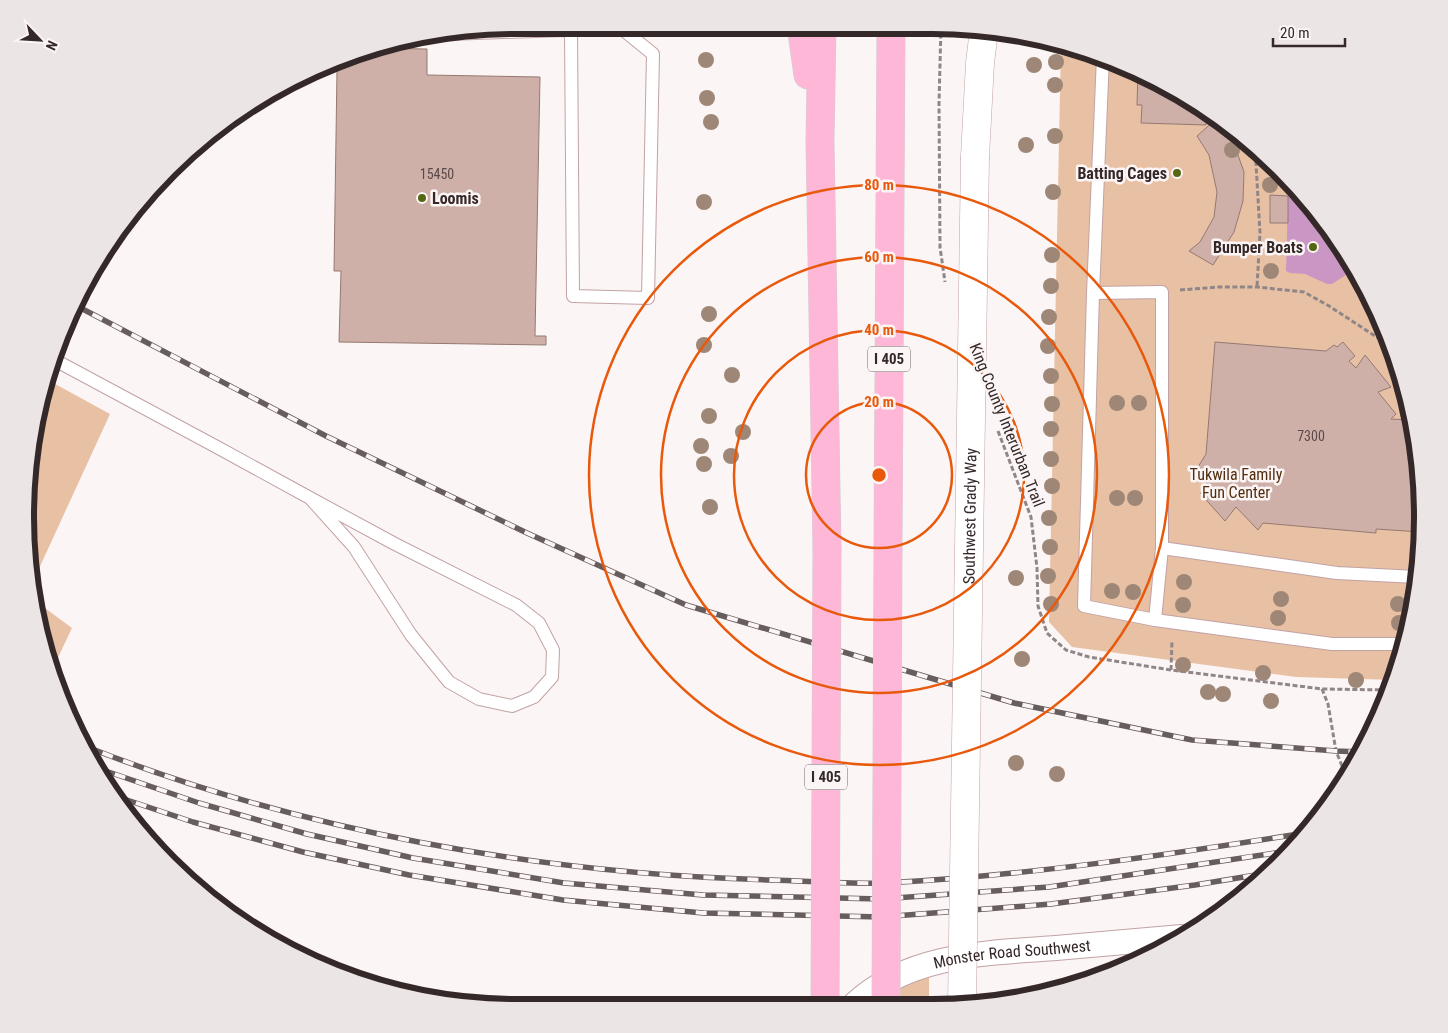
<svg xmlns="http://www.w3.org/2000/svg" width="1448" height="1033" viewBox="0 0 1448 1033" font-family="'Roboto Condensed',sans-serif">
<rect width="100%" height="100%" fill="#fcf5f5"/>
<!-- green -->
<g fill="#e8c1a5">
<polygon points="1061,44 1119,62 1177,91 1255,147 1301,193 1357,271 1397,359 1419,453 1422,549 1406,644 1393,680 1296,677 1072,647 1049,622"/>
<polygon points="46,379 110,414 31,586 29,452"/>
<polygon points="34,600 72,628 55,664 51,662"/>
<polygon points="929,974 929,1004 867,1005 871,1000"/>
</g>
<!-- water -->
<polygon fill="#ca97c4" points="1299,190 1357,271 1362,281 1346,275 1332,284 1327,284 1305,274 1290,273 1286,271 1288,196"/>
<!-- building -->
<g fill="#ceb0a8" stroke="#957971">
<polygon points="370,48 427,49 427,75 540,77 535,336 546,336 546,345 339,342 341,271 334,271 337,70 333,71 333,61"/>
<polygon points="1138,71 1177,91 1207,112 1206,125 1141,123 1142,105 1137,105"/>
<polygon points="1216,119 1234,144 1244,172 1243,201 1234,232 1213,265 1189,251 1200,242 1214,217 1217,192 1209,155 1197,136"/>
<polygon points="1270,195 1288,196 1288,223 1270,223"/>
<polygon points="1215,342 1326,351 1334,345 1337,347 1343,342 1355,356 1349,361 1356,368 1365,355 1391,387 1378,392 1396,414 1391,419 1411,420 1419,453 1421,532 1376,529 1376,533 1263,523 1258,530 1236,507 1225,521 1200,493 1211,488 1206,482 1208,479 1198,467 1206,454"/>
</g>
<g fill="none" stroke-linecap="round" stroke-linejoin="round">
<defs>
<g id="service">
<polyline points="448,34 621,28 653,54 648,298 573,296 571,30"/>
<polyline points="1103,57 1093,293 1084,606 1155,620 1332,644 1406,644"/>
<polyline points="1093,293 1162,292 1162,548 1155,620"/>
<polyline points="51,358 215,446 310,498 395,544 516,605 539,623 553,650 552,677 534,697 512,706 479,699 449,682 411,635 354,547 310,498"/>
<polyline points="1162,548 1337,573 1417,577"/>
</g>
<g id="minor">
<path id="s1" d="M854,1005c54,-51 133,-52 202,-57 42,-4 84,-7 126,-11"/>
</g>
<polyline id="secondary" points="975,157 980,63 984,30"/>
<g id="motorway">
<polyline points="801,25 808,75"/>
<polyline points="822,25 820,141 827,548"/>
<polyline points="888,549 891,25"/>
</g>
</defs>
<!-- service casing -->
<use href="#service" stroke="#c2a2a4" stroke-width="14"/>
<!-- minor casing -->
<use href="#minor" stroke="#c2a2a4" stroke-width="26"/>
<!-- secondary casing -->
<use href="#secondary" stroke="#c2a2a4" stroke-width="29"/>
<!-- motorway casing -->
<use href="#motorway" stroke="#d3d0d0" stroke-width="29"/>
<!-- path -->
<g stroke="#908687" stroke-width="3" stroke-dasharray="5 2.5" stroke-linecap="butt">
<polyline points="941,26 939,103 940,247 945,282"/>
<polyline points="1255,146 1260,233 1257,287"/>
<polyline points="1180,290 1219,287 1257,287 1304,292 1329,306 1392,347"/>
<polyline points="1406,398 1407,401"/>
<polyline points="998,431 1031,517 1037,568 1038,606 1047,633 1066,650 1089,657 1171,670 1322,689 1389,690"/>
<polyline points="1171,670 1172,640"/>
<polyline points="1322,689 1328,704 1336,751 1346,776"/>
</g>
<!-- service -->
<use href="#service" stroke="#fff" stroke-width="12"/>
<!-- minor -->
<use href="#minor" stroke="#fff" stroke-width="24"/>
<!-- secondary -->
<use href="#secondary" stroke="#fff" stroke-width="28"/>
<!-- motorway -->
<use href="#motorway" stroke="#feb7d6" stroke-width="28"/>
<defs>
<g id="rail">
<polyline points="73,304 326,436 527,533 686,605 1014,703 1192,740 1336,751 1361,752"/>
<path d="M82,745c216,86 458,129 689,135 38,1 76,4 113,3 141,-7 282,-28 421,-50"/>
<polyline points="94,767 199,803 307,834 413,858 564,883 703,895 881,899 1049,887 1288,851"/>
<polyline points="115,796 193,822 303,852 409,875 563,900 703,913 881,917 1051,904 1195,885 1268,873"/>
</g>
</defs>
<!-- rail casing -->
<use href="#rail" stroke="#685d5d" stroke-width="5.5"/>
<!-- rail -->
<use href="#rail" stroke="#fcf5f5" stroke-width="4" stroke-dasharray="11" stroke-linecap="butt"/>
<defs>
<g id="secondary-bridge">
<path id="s2" d="M962,1004l13,-847"/>
</g>
<g id="motorway-bridge">
<polyline points="886,1004 888,549"/>
<polyline points="825,1005 827,548"/>
</g>
</defs>
<!-- secondary-bridge casing -->
<use href="#secondary-bridge" stroke="#c2a2a4" stroke-width="29" stroke-linecap="butt"/>
<!-- motorway-bridge casing -->
<use href="#motorway-bridge" stroke="#d3d0d0" stroke-width="29" stroke-linecap="butt"/>
<!-- secondary-bridge -->
<use href="#secondary-bridge" stroke="#fff" stroke-width="28"/>
<!-- motorway-bridge -->
<use href="#motorway-bridge" stroke="#feb7d6" stroke-width="28"/>
</g>
<!-- trees -->
<g fill="#9e8776">
<circle cx="706" cy="60" r="8"/>
<circle cx="1056" cy="62" r="8"/>
<circle cx="1034" cy="65" r="8"/>
<circle cx="1055" cy="85" r="8"/>
<circle cx="707" cy="98" r="8"/>
<circle cx="711" cy="122" r="8"/>
<circle cx="1055" cy="136" r="8"/>
<circle cx="1026" cy="145" r="8"/>
<circle cx="1232" cy="150" r="8"/>
<circle cx="1270" cy="185" r="8"/>
<circle cx="1053" cy="192" r="8"/>
<circle cx="704" cy="202" r="8"/>
<circle cx="1052" cy="255" r="8"/>
<circle cx="1271" cy="271" r="8"/>
<circle cx="1051" cy="286" r="8"/>
<circle cx="709" cy="314" r="8"/>
<circle cx="1049" cy="317" r="8"/>
<circle cx="704" cy="345" r="8"/>
<circle cx="1048" cy="346" r="8"/>
<circle cx="732" cy="375" r="8"/>
<circle cx="1051" cy="376" r="8"/>
<circle cx="1117" cy="403" r="8"/>
<circle cx="1139" cy="403" r="8"/>
<circle cx="1052" cy="404" r="8"/>
<circle cx="709" cy="416" r="8"/>
<circle cx="1051" cy="429" r="8"/>
<circle cx="743" cy="432" r="8"/>
<circle cx="701" cy="446" r="8"/>
<circle cx="731" cy="456" r="8"/>
<circle cx="1051" cy="459" r="8"/>
<circle cx="704" cy="464" r="8"/>
<circle cx="1052" cy="486" r="8"/>
<circle cx="1117" cy="498" r="8"/>
<circle cx="1135" cy="498" r="8"/>
<circle cx="710" cy="507" r="8"/>
<circle cx="1049" cy="518" r="8"/>
<circle cx="1050" cy="547" r="8"/>
<circle cx="1048" cy="576" r="8"/>
<circle cx="1016" cy="578" r="8"/>
<circle cx="1184" cy="582" r="8"/>
<circle cx="1112" cy="591" r="8"/>
<circle cx="1133" cy="592" r="8"/>
<circle cx="1281" cy="599" r="8"/>
<circle cx="1051" cy="604" r="8"/>
<circle cx="1398" cy="604" r="8"/>
<circle cx="1183" cy="605" r="8"/>
<circle cx="1278" cy="618" r="8"/>
<circle cx="1399" cy="623" r="8"/>
<circle cx="1022" cy="659" r="8"/>
<circle cx="1183" cy="665" r="8"/>
<circle cx="1263" cy="673" r="8"/>
<circle cx="1356" cy="680" r="8"/>
<circle cx="1208" cy="692" r="8"/>
<circle cx="1223" cy="694" r="8"/>
<circle cx="1271" cy="701" r="8"/>
<circle cx="1016" cy="763" r="8"/>
<circle cx="1057" cy="774" r="8"/>
</g>
<!-- distance rings -->
<g fill="none" stroke="#e8590c" stroke-width="2.5">
<circle cx="879" cy="475" r="73"/>
<circle cx="879" cy="475" r="145"/>
<circle cx="879" cy="475" r="218"/>
<circle cx="879" cy="475" r="290"/>
</g>
<!-- markers -->
<g fill="#556712" stroke="#fcf5f5" stroke-width="2">
<circle cx="1177" cy="173" r="5"/>
<circle cx="422" cy="198" r="5"/>
<circle cx="1313" cy="247" r="5"/>
</g>
<g text-anchor="middle" dominant-baseline="central" stroke-width="5" stroke-linejoin="round" paint-order="stroke">
<!-- number labels -->
<g font-size="14" fill="#5b4a49">
<text x="437" y="174">15450</text>
<text x="1311" y="436">7300</text>
</g>
<!-- shield labels -->
<g fill="#fcf5f5" stroke="#716666" stroke-width="1">
<rect x="868" y="346.5" width="42" height="25" rx="4"/>
<rect x="805" y="764.5" width="42" height="25" rx="4"/>
</g>
<g font-size="15" font-weight="bold" fill="#352829">
<text x="889" y="359">I 405</text>
<text x="826" y="777">I 405</text>
</g>
<!-- poi labels -->
<g font-size="16" font-weight="bold" fill="#352829" stroke="#fcf5f5" text-anchor="end">
<text x="1167" y="173">Batting Cages</text>
<text x="432" y="198" text-anchor="start">Loomis</text>
<text x="1303" y="247">Bumper Boats</text>
</g>
<!-- street labels -->
<g font-size="16" fill="#352829" stroke="#fcf5f5">
<text transform="translate(1007 425) rotate(68)">King County Interurban Trail</text>
<text stroke="none"><textPath href="#s2" startOffset="488">Southwest Grady Way</textPath></text>
<text stroke="none"><textPath href="#s1" startOffset="170">Monster Road Southwest</textPath></text>
</g>
<!-- park labels -->
<g font-size="16" fill="#522d0e" stroke="#fcf5f5">
<text x="1236" y="474">Tukwila Family<tspan x="1236" dy="18">Fun Center</tspan></text>
</g>
</g>
<!-- crop -->
<path d="M0 0H1448V1033H0ZM516 34H932A482 482 0 0 1 1414 516V517A482 482 0 0 1 932 999H516A482 482 0 0 1 34 517V516A482 482 0 0 1 516 34Z" fill="#ece5e5" fill-rule="evenodd"/>
<path fill="none" stroke="#352829" stroke-width="6" d="M516 34H932A482 482 0 0 1 1414 516V517A482 482 0 0 1 932 999H516A482 482 0 0 1 34 517V516A482 482 0 0 1 516 34Z"/>
<circle cx="879" cy="475" r="8" fill="#e8590c" stroke="#fcf5f5" stroke-width="2.5"/>
<g font-size="15" text-anchor="middle" font-weight="bold" fill="#e8590c" stroke="#fcf5f5" stroke-width="5" stroke-linejoin="round" paint-order="stroke">
<text x="879" y="190">80 m</text>
<text x="879" y="262">60 m</text>
<text x="879" y="335">40 m</text>
<text x="879" y="407">20 m</text>
</g>
<!-- north arrow -->
<g transform="translate(40 40) rotate(115)" stroke="#fcf5f5" stroke-width="4" paint-order="stroke">
<path d="M0-4L9 19L0 12L-9 19Z" fill="#352829"/>
<text y="-8" font-size="14" font-weight="bold" text-anchor="middle" fill="#352829">N</text>
</g>
<!-- scale -->
<path d="M1273 38v8h72v-8" fill="none" stroke="#352829" stroke-width="2.5"/>
<text x="1280" y="38" font-size="15" fill="#352829" stroke="#fcf5f5" stroke-width="4" paint-order="stroke">20 m</text>
</svg>
